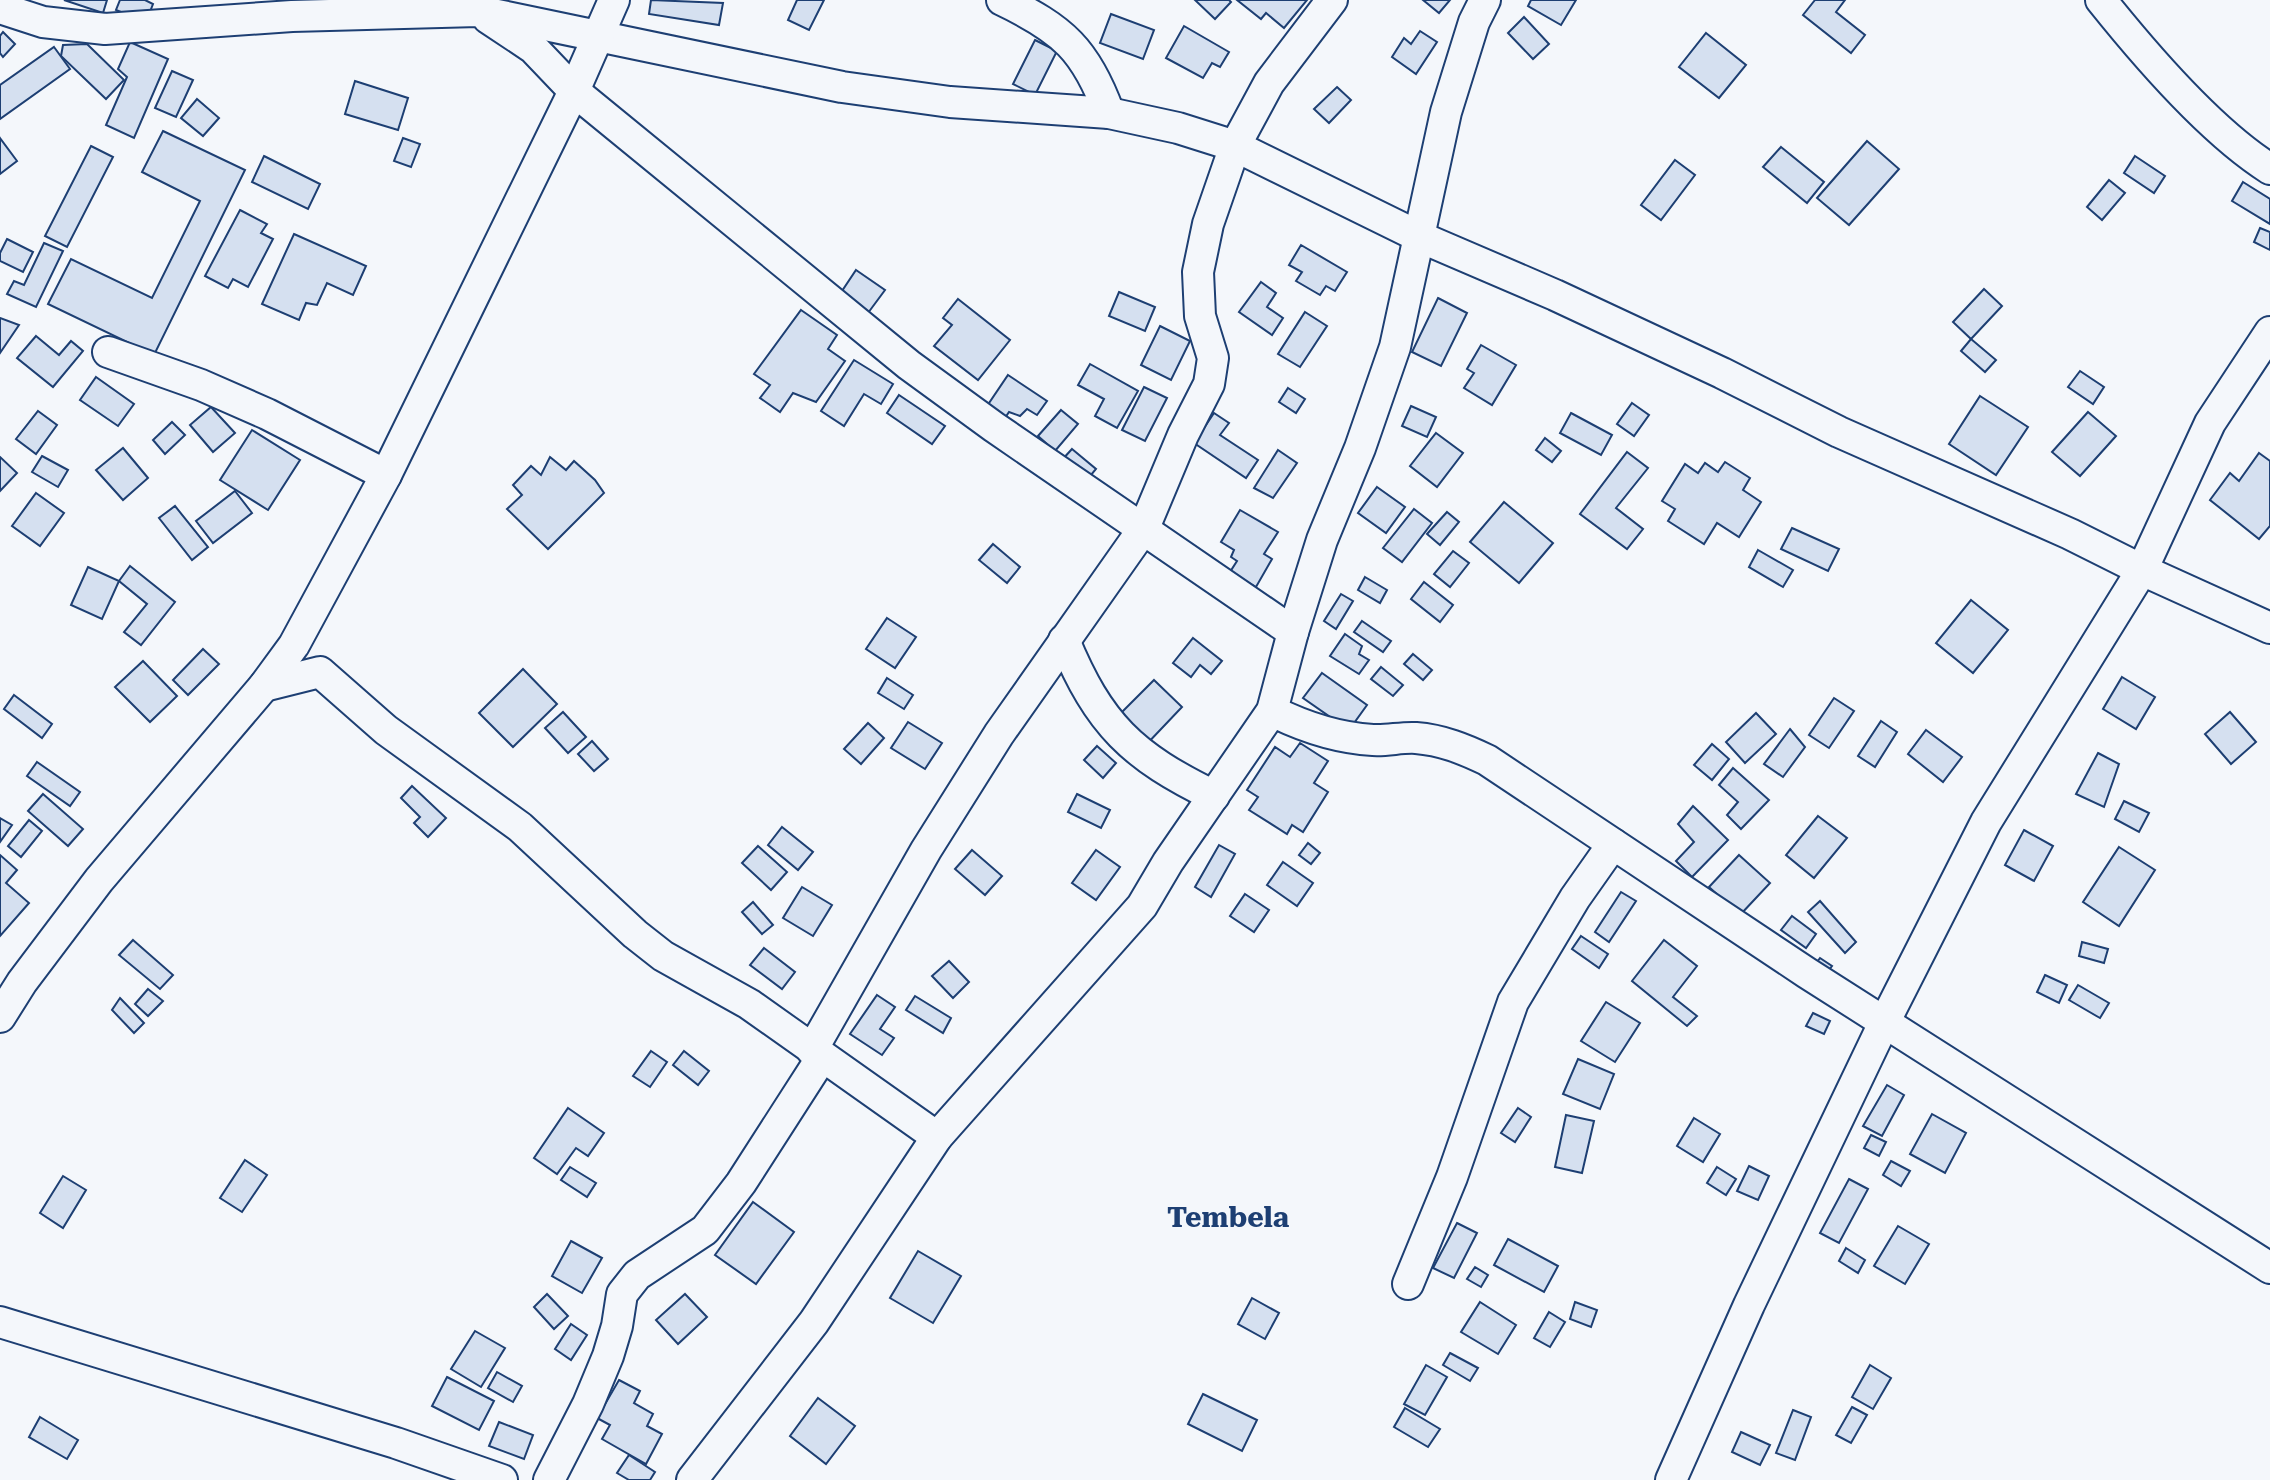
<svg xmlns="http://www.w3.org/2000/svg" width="2270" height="1480" viewBox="0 0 2270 1480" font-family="'Roboto Serif',serif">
<rect width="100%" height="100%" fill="#f4f7fb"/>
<!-- building -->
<g fill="#d5e0f0" stroke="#1d3f73" stroke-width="2">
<polygon points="64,0 107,0 103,13"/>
<polygon points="120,0 145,0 153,4 146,22 116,10"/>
<polygon points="651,0 723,3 719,25 649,14"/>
<polygon points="797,0 824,0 809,30 788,20"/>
<polygon points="1195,0 1229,0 1231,2 1215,19"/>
<polygon points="1237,0 1307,0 1284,28 1266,13 1261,19"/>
<polygon points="1423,0 1450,0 1439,13"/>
<polygon points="1531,0 1576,0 1561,25 1528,6"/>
<polygon points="1815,0 1845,0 1836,12 1865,35 1851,53 1803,15"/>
<polygon points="1111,14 1154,30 1143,59 1100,43"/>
<polygon points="1524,17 1549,44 1533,59 1508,33"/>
<polygon points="1184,26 1229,52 1220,67 1212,63 1203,78 1166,58"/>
<polygon points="1420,31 1437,42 1416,74 1392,57 1404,38 1411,44"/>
<polygon points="3,32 15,44 3,57 0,53 0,36"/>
<polygon points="1706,33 1746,65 1719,98 1679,67"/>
<polygon points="1035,40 1057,51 1035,95 1013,84"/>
<polygon points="130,42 168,59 134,138 106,125 127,77 118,69"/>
<polygon points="87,44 124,80 106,99 61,56 63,45"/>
<polygon points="54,47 70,69 0,119 0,85"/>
<polygon points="172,71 193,80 176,117 155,108"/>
<polygon points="355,81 408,98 398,130 345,114"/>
<polygon points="1337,87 1351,100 1329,123 1314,109"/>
<polygon points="197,99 219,118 203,136 181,118"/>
<polygon points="163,131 245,170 154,355 48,304 71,259 152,298 200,201 142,172"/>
<polygon points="0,138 17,161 0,174"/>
<polygon points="403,138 420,144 411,167 394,161"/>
<polygon points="1867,141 1899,169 1849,225 1817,198"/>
<polygon points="91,146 113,157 67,247 45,236"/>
<polygon points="1781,147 1824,182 1807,203 1763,167"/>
<polygon points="264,156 320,184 308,209 252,182"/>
<polygon points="2135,156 2165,176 2154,193 2124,173"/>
<polygon points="1675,160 1695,175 1661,220 1641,205"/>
<polygon points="2109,180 2125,193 2102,220 2087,207"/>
<polygon points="2243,182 2270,199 2270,224 2232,201"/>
<polygon points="240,210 267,224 261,233 273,239 248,287 233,279 228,288 205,276"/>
<polygon points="2260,228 2270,232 2270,250 2254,242"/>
<polygon points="294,234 366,266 353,295 327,283 317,305 306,303 299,320 262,304"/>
<polygon points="7,239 33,252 23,272 0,261 0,253"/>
<polygon points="44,243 63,251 36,307 7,294 14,281 24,285"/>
<polygon points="1301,245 1347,272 1335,291 1326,286 1320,295 1296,281 1302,272 1289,265"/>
<polygon points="856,270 885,290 868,313 840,294"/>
<polygon points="1261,282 1276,293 1267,307 1283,318 1272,335 1239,312"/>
<polygon points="1984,289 2002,306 1971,339 1953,322"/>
<polygon points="1119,292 1155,307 1145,331 1109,316"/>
<polygon points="1438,298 1467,313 1441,366 1412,352"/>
<polygon points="958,299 1010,340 978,380 934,346 952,325 943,318"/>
<polygon points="801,310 837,335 828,349 845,361 816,402 793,393 780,412 760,398 770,385 754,374"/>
<polygon points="1305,312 1327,326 1300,367 1278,354"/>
<polygon points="0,318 19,325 0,353"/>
<polygon points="1160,326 1190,341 1171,380 1141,365"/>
<polygon points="36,336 59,355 71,341 83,351 53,387 17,358"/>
<polygon points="1971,339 1996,360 1985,372 1961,351"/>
<polygon points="1481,345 1516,365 1492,405 1464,388 1474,373 1467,369"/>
<polygon points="854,360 893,384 881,404 864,394 844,426 821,411"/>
<polygon points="1090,364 1138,391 1117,428 1095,416 1104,399 1078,385"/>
<polygon points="2080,371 2104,387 2093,404 2068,387"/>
<polygon points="1008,375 1047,401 1037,415 1027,409 1020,416 1009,412 1001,424 983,412"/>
<polygon points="96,377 134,404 118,426 80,400"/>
<polygon points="1144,387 1167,398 1145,441 1122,430"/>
<polygon points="1288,388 1305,399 1296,413 1279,402"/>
<polygon points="899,395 945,426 932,444 887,413"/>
<polygon points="1980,396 2028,427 1996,475 1949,444"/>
<polygon points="1632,403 1649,415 1634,436 1617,424"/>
<polygon points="1411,406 1436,417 1427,437 1402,426"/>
<polygon points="211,407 235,433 213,452 190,425"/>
<polygon points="1061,410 1078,424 1055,451 1038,436"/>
<polygon points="38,411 57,425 36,454 16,439"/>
<polygon points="2088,412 2116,436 2080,476 2052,452"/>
<polygon points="1214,413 1229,423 1220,435 1258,460 1246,478 1194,443"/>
<polygon points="1571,413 1612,435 1601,455 1560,433"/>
<polygon points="172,422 185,435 165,454 153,440"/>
<polygon points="252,430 300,460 268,510 220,480"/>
<polygon points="1436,433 1463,453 1437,487 1410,466"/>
<polygon points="1545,438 1561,451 1552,462 1536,450"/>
<polygon points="123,448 148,478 123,500 96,470"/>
<polygon points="1072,449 1096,469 1086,481 1061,461"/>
<polygon points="1278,450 1297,463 1273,498 1254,488"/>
<polygon points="1627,452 1648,468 1616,508 1643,529 1627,549 1580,514"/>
<polygon points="2259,453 2270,461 2270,526 2259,539 2210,500 2230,473 2239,481"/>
<polygon points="42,456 68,470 58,487 32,472"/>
<polygon points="0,457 17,473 0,491"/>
<polygon points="550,457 566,470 574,461 595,480 604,493 548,549 507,509 522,495 513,485 531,466 541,475"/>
<polygon points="1725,462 1750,478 1743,490 1761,502 1739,537 1717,523 1704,544 1668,521 1675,509 1662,501 1685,464 1698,473 1705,463 1718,472"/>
<polygon points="1377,487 1405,507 1386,533 1358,513"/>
<polygon points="235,491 252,513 213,543 196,521"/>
<polygon points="36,493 64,513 40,546 12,526"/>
<polygon points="1504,502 1553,543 1519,583 1470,542"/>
<polygon points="175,506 208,547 192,560 159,518"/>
<polygon points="1414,509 1432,523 1402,562 1383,548"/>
<polygon points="1240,510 1278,532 1264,554 1272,559 1256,587 1230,572 1237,561 1231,557 1234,550 1221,542"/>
<polygon points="1447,512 1459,522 1440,545 1427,534"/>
<polygon points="1792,528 1839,549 1828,571 1781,549"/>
<polygon points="993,544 1020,567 1007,583 979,560"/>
<polygon points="1758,550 1793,570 1783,587 1749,567"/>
<polygon points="1453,551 1469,563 1450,587 1434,574"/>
<polygon points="130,566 175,602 141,645 124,632 147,604 119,581"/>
<polygon points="88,567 119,581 102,619 71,605"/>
<polygon points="1365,577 1387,590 1380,603 1358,590"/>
<polygon points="1424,582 1453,605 1440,622 1411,599"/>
<polygon points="1341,594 1353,601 1336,629 1324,621"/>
<polygon points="1971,600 2008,630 1973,673 1936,643"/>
<polygon points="887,618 916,637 895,668 866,649"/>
<polygon points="1362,621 1391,641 1383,652 1354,632"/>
<polygon points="1345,634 1362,646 1359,654 1369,660 1359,674 1330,656"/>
<polygon points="1193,638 1222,661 1211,674 1200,665 1191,677 1173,663"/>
<polygon points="203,649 219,664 188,695 173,680"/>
<polygon points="1413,654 1432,670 1423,680 1404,664"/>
<polygon points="143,661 177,696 150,722 115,687"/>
<polygon points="1381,667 1403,685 1393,696 1371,679"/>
<polygon points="523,669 557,704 513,747 479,713"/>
<polygon points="1322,673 1367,705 1349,730 1303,698"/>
<polygon points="2122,677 2155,697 2136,729 2103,709"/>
<polygon points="887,678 913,695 904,709 878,693"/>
<polygon points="1154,680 1182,707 1143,748 1114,720"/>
<polygon points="14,695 52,724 42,738 4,709"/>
<polygon points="1834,698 1854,711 1829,748 1809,735"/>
<polygon points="563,712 586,737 568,753 545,728"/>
<polygon points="2230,712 2256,742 2231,764 2205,734"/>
<polygon points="1756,713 1776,734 1745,763 1726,742"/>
<polygon points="1881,721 1897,732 1875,767 1858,756"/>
<polygon points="908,722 942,743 925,769 891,748"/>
<polygon points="868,723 884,738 861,764 844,749"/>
<polygon points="1790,729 1805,747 1783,777 1764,764"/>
<polygon points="1926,730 1962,757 1943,782 1908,754"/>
<polygon points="592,741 608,759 594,771 578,754"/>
<polygon points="1300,743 1328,761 1314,783 1328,792 1303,832 1292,825 1287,834 1249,810 1258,797 1247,790 1275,747 1290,757"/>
<polygon points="1712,744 1729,759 1712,780 1694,765"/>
<polygon points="1097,746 1116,763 1103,778 1084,760"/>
<polygon points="2098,753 2119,764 2104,807 2076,794"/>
<polygon points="37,762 80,792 70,806 27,776"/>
<polygon points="1733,768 1769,800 1741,829 1727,815 1738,802 1719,785"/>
<polygon points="412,786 446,818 428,837 414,823 420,817 401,798"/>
<polygon points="43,794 83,829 68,846 28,811"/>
<polygon points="1077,794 1110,810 1101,828 1068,812"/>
<polygon points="2124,801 2149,813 2139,832 2115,819"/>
<polygon points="1693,806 1728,840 1692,877 1676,861 1694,842 1678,824"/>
<polygon points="1818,816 1847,838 1814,878 1786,855"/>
<polygon points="0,818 12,825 0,842"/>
<polygon points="29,820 42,831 21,857 8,846"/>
<polygon points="782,827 813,852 798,870 768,845"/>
<polygon points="2024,830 2053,846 2034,881 2005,865"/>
<polygon points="1308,843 1320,853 1311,864 1299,855"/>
<polygon points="1219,845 1235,854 1211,897 1195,887"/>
<polygon points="758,846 787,872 771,890 742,863"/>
<polygon points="2119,847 2155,870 2119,926 2083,902"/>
<polygon points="972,850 1002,876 985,895 955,869"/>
<polygon points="1096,850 1120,867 1096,900 1072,883"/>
<polygon points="0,855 17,870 6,883 29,903 0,936"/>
<polygon points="1739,855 1770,883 1740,915 1709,887"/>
<polygon points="1283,862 1313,883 1297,906 1267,885"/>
<polygon points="802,887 832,905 813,936 783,918"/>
<polygon points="1621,892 1636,901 1609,942 1595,932"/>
<polygon points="1245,894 1269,910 1254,932 1230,916"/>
<polygon points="1820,901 1856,942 1845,953 1808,912"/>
<polygon points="753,902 773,925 762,934 742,912"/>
<polygon points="1792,916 1816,934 1806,948 1781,930"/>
<polygon points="1581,936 1608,954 1599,968 1572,949"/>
<polygon points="133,940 173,975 160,989 119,955"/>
<polygon points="1664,940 1697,966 1673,997 1697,1016 1687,1026 1632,981"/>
<polygon points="2082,942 2108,949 2104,963 2079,956"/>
<polygon points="764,948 795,972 782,989 750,965"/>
<polygon points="1820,958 1832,966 1826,974 1814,966"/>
<polygon points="949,961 969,982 953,998 932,976"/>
<polygon points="2045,975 2067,985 2059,1003 2037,992"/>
<polygon points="2078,985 2109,1003 2100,1018 2069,1000"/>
<polygon points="148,989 163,1001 148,1016 135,1004"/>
<polygon points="877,995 895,1007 880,1029 894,1038 882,1055 850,1034"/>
<polygon points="915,996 951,1018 943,1033 906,1010"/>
<polygon points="120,998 144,1023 134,1033 112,1010"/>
<polygon points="1606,1002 1640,1023 1615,1062 1581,1041"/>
<polygon points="1813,1013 1830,1021 1824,1034 1806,1026"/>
<polygon points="651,1051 667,1062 650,1087 633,1076"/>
<polygon points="684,1051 709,1071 698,1085 673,1065"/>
<polygon points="1578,1059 1614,1074 1600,1109 1563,1094"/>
<polygon points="1887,1085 1904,1095 1882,1136 1863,1126"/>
<polygon points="568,1108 604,1133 588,1156 576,1148 557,1174 534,1158"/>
<polygon points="1518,1108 1531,1117 1515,1142 1501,1133"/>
<polygon points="1932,1114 1966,1133 1945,1173 1910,1154"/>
<polygon points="1566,1115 1594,1121 1582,1173 1555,1167"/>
<polygon points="1694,1118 1720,1134 1703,1162 1677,1146"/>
<polygon points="1871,1135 1886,1142 1879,1156 1864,1148"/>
<polygon points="245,1160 267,1175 242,1212 220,1198"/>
<polygon points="1891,1161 1910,1171 1901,1186 1883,1175"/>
<polygon points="1749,1166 1769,1176 1758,1200 1737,1191"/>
<polygon points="570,1167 596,1183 587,1197 561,1180"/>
<polygon points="1717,1167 1736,1179 1726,1195 1707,1183"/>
<polygon points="63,1176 86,1190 63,1228 40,1213"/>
<polygon points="1849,1179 1868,1189 1839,1243 1820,1233"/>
<polygon points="753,1202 794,1232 756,1284 715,1255"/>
<polygon points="1457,1223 1477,1233 1454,1278 1433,1268"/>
<polygon points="1898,1226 1929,1244 1905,1284 1874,1266"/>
<polygon points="1508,1239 1558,1266 1544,1292 1494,1265"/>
<polygon points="571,1241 602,1258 582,1293 552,1276"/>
<polygon points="1846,1248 1865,1260 1858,1273 1839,1261"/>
<polygon points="918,1251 961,1276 933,1323 890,1298"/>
<polygon points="1475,1267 1488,1275 1481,1287 1467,1279"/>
<polygon points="547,1294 568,1316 554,1329 534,1307"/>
<polygon points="685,1294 707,1317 678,1344 656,1320"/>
<polygon points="1252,1298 1279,1313 1265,1339 1238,1324"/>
<polygon points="1480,1302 1516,1325 1498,1354 1461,1332"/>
<polygon points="1575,1302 1597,1310 1591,1327 1570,1319"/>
<polygon points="1549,1312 1565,1322 1550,1347 1534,1338"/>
<polygon points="571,1324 587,1335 571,1360 555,1349"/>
<polygon points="475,1331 505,1348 481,1387 451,1369"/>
<polygon points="1450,1353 1478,1368 1470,1381 1443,1365"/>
<polygon points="1426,1365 1447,1377 1425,1415 1404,1404"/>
<polygon points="1870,1365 1891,1378 1873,1409 1852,1397"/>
<polygon points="497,1372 522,1386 513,1402 488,1388"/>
<polygon points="447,1377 494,1401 479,1430 432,1406"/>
<polygon points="619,1380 640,1391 634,1403 653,1414 647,1426 662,1434 646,1464 602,1439 610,1425 597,1418"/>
<polygon points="1203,1394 1257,1420 1242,1451 1188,1424"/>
<polygon points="818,1398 855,1426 826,1464 790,1436"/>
<polygon points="1852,1407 1867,1415 1851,1443 1836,1435"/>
<polygon points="1405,1408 1440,1429 1428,1447 1394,1427"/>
<polygon points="1793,1410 1811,1417 1795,1460 1776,1453"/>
<polygon points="40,1417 78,1440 67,1459 29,1437"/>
<polygon points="499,1422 533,1435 524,1459 489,1446"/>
<polygon points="1741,1432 1770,1445 1760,1465 1732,1452"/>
<polygon points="629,1455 655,1472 650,1480 629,1480 617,1473"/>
</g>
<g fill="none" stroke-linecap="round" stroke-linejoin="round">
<defs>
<g id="minor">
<path d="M1002,0c61,29 84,50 107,113"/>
<path d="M2101,0c44,55 109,131 169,169"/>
<polyline points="0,8 43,22 105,29 292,16 478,11 842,87 950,102 1109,113 1178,128 1235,146 1420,237 1555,295 1722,373 1839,432 2070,534 2142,570 2270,628"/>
<polyline points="488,18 533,48 574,91 909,365 994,427 1293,632"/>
<polyline points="108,352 201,385 267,414 386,475"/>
<path d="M1064,640c35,85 68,116 150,156"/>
<polyline points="264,686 320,672 386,730 520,827 635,934 663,956 749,1004 937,1137"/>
<path d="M1272,711c32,16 65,27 101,29 14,1 29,-3 43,-2 26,2 48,11 71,22l320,213 463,295"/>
<polyline points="0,1017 22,982 99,880 264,686 294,645 386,475 574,91 614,0"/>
<polyline points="812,1050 926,850 999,734 1144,528 1183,435 1209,384 1213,358 1200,316 1198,272 1208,224 1235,146 1269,83 1332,0"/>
<polyline points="1408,1284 1452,1177 1513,1002 1575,898 1613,844"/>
<polyline points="0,1322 396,1443 502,1480"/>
<polyline points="549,1480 588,1404 608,1356 617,1326 622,1294 637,1275 705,1230 741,1183 822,1057"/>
<polyline points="692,1480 814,1322 937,1137 1142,906 1168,862 1272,711 1293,632 1322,540 1360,448 1395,347 1446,112 1474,22 1485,0"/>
<polyline points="1671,1480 1749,1305 1884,1023 1986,822 2142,570 2210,423 2270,332"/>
</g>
</defs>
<!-- minor casing -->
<use href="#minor" stroke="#1d3f73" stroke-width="34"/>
<!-- minor -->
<use href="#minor" stroke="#f4f7fb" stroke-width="30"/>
</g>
<g text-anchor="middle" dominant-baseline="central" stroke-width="6" stroke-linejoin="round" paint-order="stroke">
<!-- quarter labels -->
<g font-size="28" font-weight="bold" fill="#1d3f73" stroke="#f4f7fb">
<text x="1228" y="1217">Tembela</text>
</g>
</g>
</svg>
